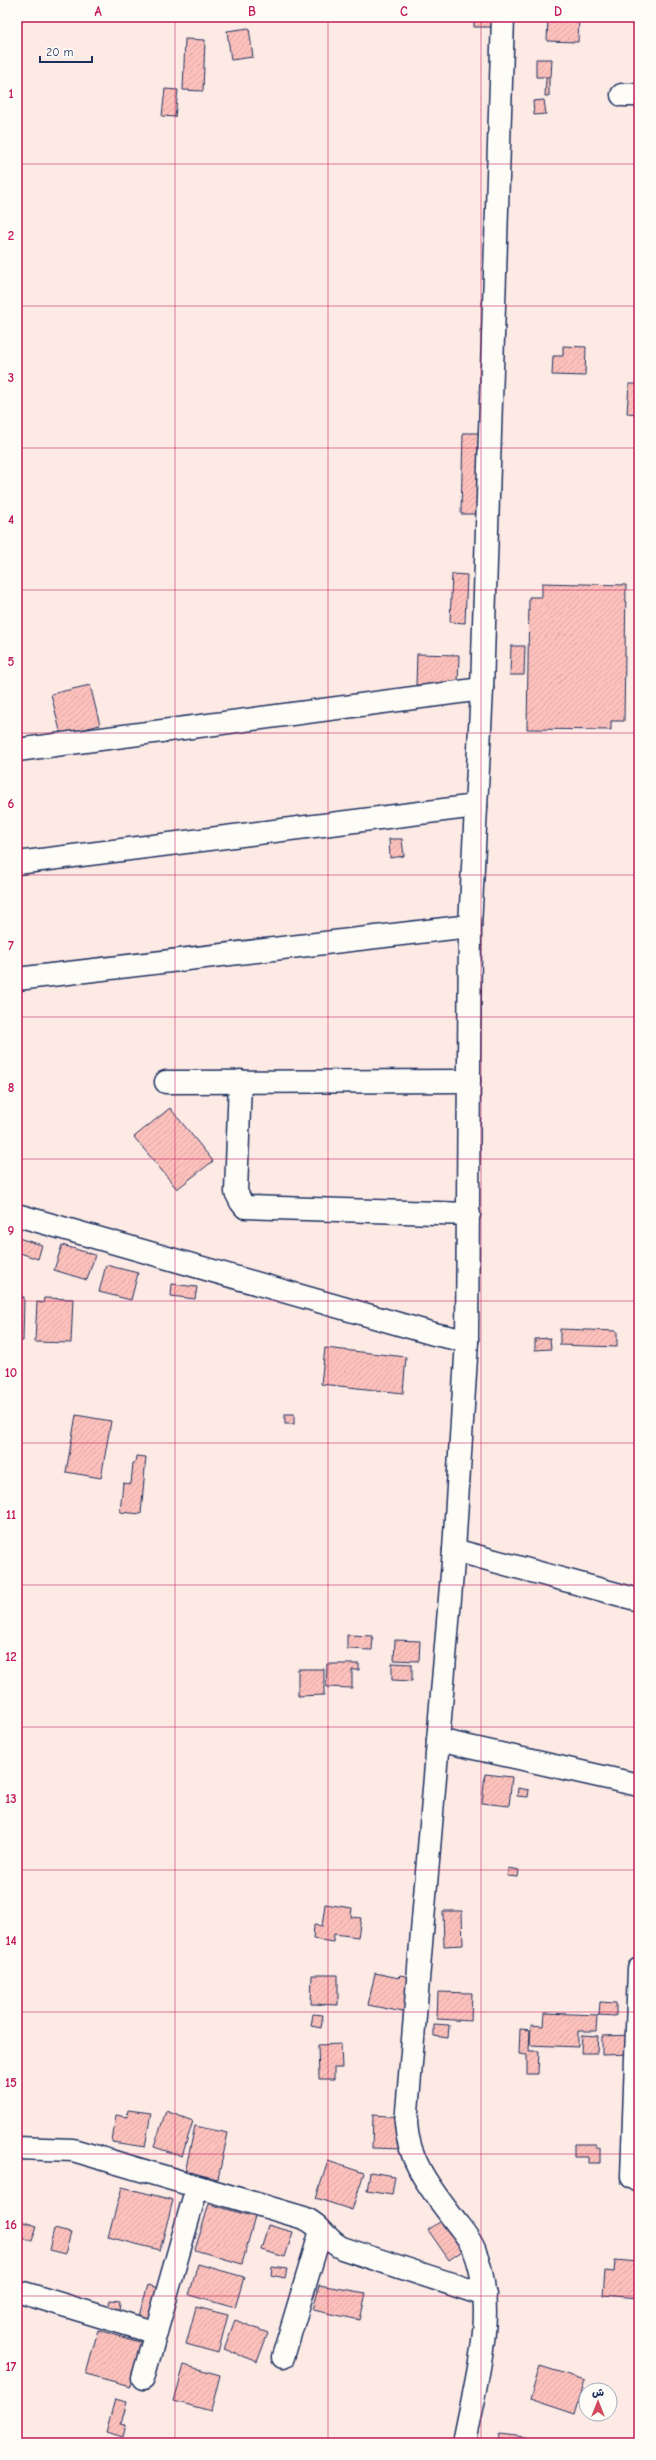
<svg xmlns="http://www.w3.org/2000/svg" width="656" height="2460" viewBox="0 0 656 2460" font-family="'Comic Neue','Playpen Sans Arabic',sans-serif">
<defs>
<pattern id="building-hatch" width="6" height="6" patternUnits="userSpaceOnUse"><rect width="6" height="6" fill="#fdc1bc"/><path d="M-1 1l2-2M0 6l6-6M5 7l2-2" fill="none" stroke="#d8a6a4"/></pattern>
</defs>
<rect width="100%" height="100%" fill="#fdeae5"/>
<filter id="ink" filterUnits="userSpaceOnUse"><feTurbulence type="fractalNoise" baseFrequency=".025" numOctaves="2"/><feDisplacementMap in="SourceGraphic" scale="8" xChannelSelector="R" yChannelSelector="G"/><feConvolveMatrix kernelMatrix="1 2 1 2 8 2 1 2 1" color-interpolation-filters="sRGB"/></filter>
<g filter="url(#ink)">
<!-- building -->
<g fill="url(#building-hatch)" stroke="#1b2f5e">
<polygon points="474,17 508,17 507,27 474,27"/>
<polygon points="548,17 579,17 578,42 547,41"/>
<polygon points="249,28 253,57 231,60 227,31"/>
<polygon points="185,39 205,40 203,91 183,90"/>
<polygon points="536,59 552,59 551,77 536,77"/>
<polygon points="546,78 549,78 549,96 545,96"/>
<polygon points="165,89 178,90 175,117 162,116"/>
<polygon points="544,100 546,114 534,115 533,101"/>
<polygon points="563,346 586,347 585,376 552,375 553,356 563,356"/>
<polygon points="629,384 639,384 639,414 627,413"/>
<polygon points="463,433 481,433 480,514 461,514"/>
<polygon points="452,574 467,575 465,623 450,622"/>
<polygon points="542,583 626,585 624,721 611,721 611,730 527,729 529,597 542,597"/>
<polygon points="511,646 525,646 524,675 510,675"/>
<polygon points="417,654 459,655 458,686 416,685"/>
<polygon points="90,685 100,725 61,735 51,694"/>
<polygon points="389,839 402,839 404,856 390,858"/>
<polygon points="170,1108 213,1161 177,1189 134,1137"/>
<polygon points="18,1238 42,1245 38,1259 17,1252"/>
<polygon points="62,1245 95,1255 87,1280 54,1270"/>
<polygon points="106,1265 138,1273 131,1300 99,1292"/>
<polygon points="172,1284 197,1287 195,1299 171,1296"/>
<polygon points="17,1296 24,1297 23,1341 17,1341"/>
<polygon points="44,1298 73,1299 71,1343 35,1342 37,1302 43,1303"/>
<polygon points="560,1329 617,1331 617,1347 560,1345"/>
<polygon points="550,1338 551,1349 535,1350 535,1339"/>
<polygon points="325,1348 406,1357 403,1393 321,1384"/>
<rect x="285" y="1414" width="9" height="10"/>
<polygon points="76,1415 111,1421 101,1478 66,1472"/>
<polygon points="136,1456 146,1457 141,1514 120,1512 123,1483 131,1484 133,1463 135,1463"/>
<polygon points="347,1635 373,1636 372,1650 347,1649"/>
<polygon points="395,1640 420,1641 419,1661 394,1660"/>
<polygon points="392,1663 412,1664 412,1681 392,1680"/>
<polygon points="327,1664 359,1664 359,1670 352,1670 352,1688 326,1687"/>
<polygon points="298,1669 324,1669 324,1695 298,1696"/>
<polygon points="485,1774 512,1777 509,1806 482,1803"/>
<polygon points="518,1788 529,1790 528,1797 517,1796"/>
<polygon points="508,1868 519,1870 518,1877 507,1876"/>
<polygon points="325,1904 352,1908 351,1917 361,1918 358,1937 334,1934 333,1942 313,1939 314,1925 322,1926"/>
<polygon points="443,1911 462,1911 463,1945 444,1946"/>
<polygon points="375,1973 399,1978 400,1975 415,1978 408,2013 368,2005"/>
<polygon points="312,1975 338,1975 338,2005 311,2004"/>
<polygon points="438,1992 472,1993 471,2021 437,2019"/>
<polygon points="600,2002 616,2003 616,2016 597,2015 596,2031 578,2031 578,2047 530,2045 531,2025 543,2026 544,2013 599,2015"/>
<polygon points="313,2014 323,2015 321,2028 311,2026"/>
<polygon points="434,2024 449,2025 448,2038 434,2036"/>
<polygon points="520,2029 530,2030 529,2051 539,2051 538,2074 527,2074 527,2055 519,2054"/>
<polygon points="582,2035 598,2036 597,2053 581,2053"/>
<polygon points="633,2035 633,2054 602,2055 602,2036"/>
<polygon points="341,2044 342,2068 334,2068 334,2079 319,2079 318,2045"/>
<polygon points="128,2110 151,2113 145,2147 112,2142 116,2115 127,2117"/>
<polygon points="166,2111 193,2121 182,2156 154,2147"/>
<polygon points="373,2115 403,2117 402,2149 372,2148"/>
<polygon points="195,2126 228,2133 218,2179 185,2172"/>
<polygon points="574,2144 596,2144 596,2148 600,2148 600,2163 588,2163 588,2157 574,2157"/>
<polygon points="328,2161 364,2173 352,2210 316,2198"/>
<polygon points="370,2172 395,2176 392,2195 367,2191"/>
<polygon points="122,2187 173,2200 160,2250 108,2237"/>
<polygon points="209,2204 255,2217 242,2264 195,2250"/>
<polygon points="447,2217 468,2247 449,2260 428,2230"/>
<polygon points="17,2220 37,2226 32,2241 17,2237"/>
<polygon points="268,2225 293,2232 285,2257 261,2250"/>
<polygon points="54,2229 71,2233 65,2254 49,2250"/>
<polygon points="615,2260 639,2262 639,2298 603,2295 605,2271 614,2272"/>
<polygon points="198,2264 244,2277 235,2308 189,2295"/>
<polygon points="272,2267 287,2269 285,2278 271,2275"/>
<polygon points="148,2285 169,2291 159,2325 138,2319"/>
<polygon points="319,2285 366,2293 360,2320 313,2310"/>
<polygon points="110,2300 120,2301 119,2311 108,2310"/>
<polygon points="196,2307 228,2315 218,2353 186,2344"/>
<polygon points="235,2320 268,2333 257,2362 224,2349"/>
<polygon points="98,2330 143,2343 130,2386 86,2374"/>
<polygon points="184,2365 220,2375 211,2411 174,2401"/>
<polygon points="540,2366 585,2380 575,2414 530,2399"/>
<polygon points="115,2399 127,2402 121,2424 126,2425 123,2437 106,2432"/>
<polygon points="499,2434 552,2440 552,2443 498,2443"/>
</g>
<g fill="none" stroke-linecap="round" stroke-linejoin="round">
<defs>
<g id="minor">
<polyline points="622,95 639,95"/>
<polyline points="17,750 482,689"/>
<polyline points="17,863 476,806"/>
<polyline points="17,979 470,926"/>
<polyline points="240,1081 236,1192 241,1202 245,1207 469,1214"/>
<polyline points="166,1082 469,1081"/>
<polyline points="17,1215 434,1334 467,1341 470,926 482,689 503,17"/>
<polyline points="454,1550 639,1600"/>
<polyline points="438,1740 639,1785"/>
<polyline points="639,1969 632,2177 639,2181"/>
<path d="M17,2148l56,2 231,68c16,6 23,23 38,30l143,47"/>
<polyline points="17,2291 156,2333"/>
<polyline points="283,2357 321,2231"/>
<polyline points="143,2378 197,2187"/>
<path d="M464,2443c11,-61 35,-133 10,-194 -5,-12 -15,-22 -22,-32 -22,-29 -44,-57 -46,-94l48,-573 13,-209"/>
</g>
</defs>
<!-- minor casing -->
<use href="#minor" stroke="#1b2f5e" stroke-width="25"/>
<!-- minor -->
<use href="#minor" stroke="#fdfcf7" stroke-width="22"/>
</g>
</g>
<!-- grid -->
<path fill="none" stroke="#c2185b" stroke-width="1" stroke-opacity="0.55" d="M175,17v2426M328,17v2426M481,17v2426M17,164h622M17,306h622M17,448h622M17,590h622M17,733h622M17,875h622M17,1017h622M17,1159h622M17,1301h622M17,1443h622M17,1585h622M17,1727h622M17,1870h622M17,2012h622M17,2154h622M17,2296h622"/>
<!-- margin -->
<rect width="656" height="2460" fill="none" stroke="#fdfcf7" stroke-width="44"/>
<!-- north arrow -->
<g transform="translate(598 2402)"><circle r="19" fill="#fdfcf7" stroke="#a3aaba"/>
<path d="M0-3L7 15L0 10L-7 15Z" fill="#d1495b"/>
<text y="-6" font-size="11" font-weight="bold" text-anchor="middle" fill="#1b2f5e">ش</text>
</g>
<!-- scale -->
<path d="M40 56v6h52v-6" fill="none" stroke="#1b2f5e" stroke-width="2"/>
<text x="46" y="56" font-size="12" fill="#1b2f5e" stroke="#fdfcf7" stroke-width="3" paint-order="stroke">20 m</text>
<rect x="22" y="22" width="612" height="2416" fill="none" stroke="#c2185b" stroke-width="1.5"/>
<g font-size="13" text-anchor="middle" font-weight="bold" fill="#c2185b">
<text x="98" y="16">A</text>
<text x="252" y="16">B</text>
<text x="404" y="16">C</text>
<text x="558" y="16">D</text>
<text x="11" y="98">1</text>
<text x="11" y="240">2</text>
<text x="11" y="382">3</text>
<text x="11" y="524">4</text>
<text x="11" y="666">5</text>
<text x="11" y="808">6</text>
<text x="11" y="950">7</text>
<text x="11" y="1092">8</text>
<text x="11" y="1235">9</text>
<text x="11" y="1377">10</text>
<text x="11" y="1519">11</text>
<text x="11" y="1661">12</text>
<text x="11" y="1803">13</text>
<text x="11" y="1945">14</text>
<text x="11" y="2087">15</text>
<text x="11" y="2229">16</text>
<text x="11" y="2371">17</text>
</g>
</svg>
